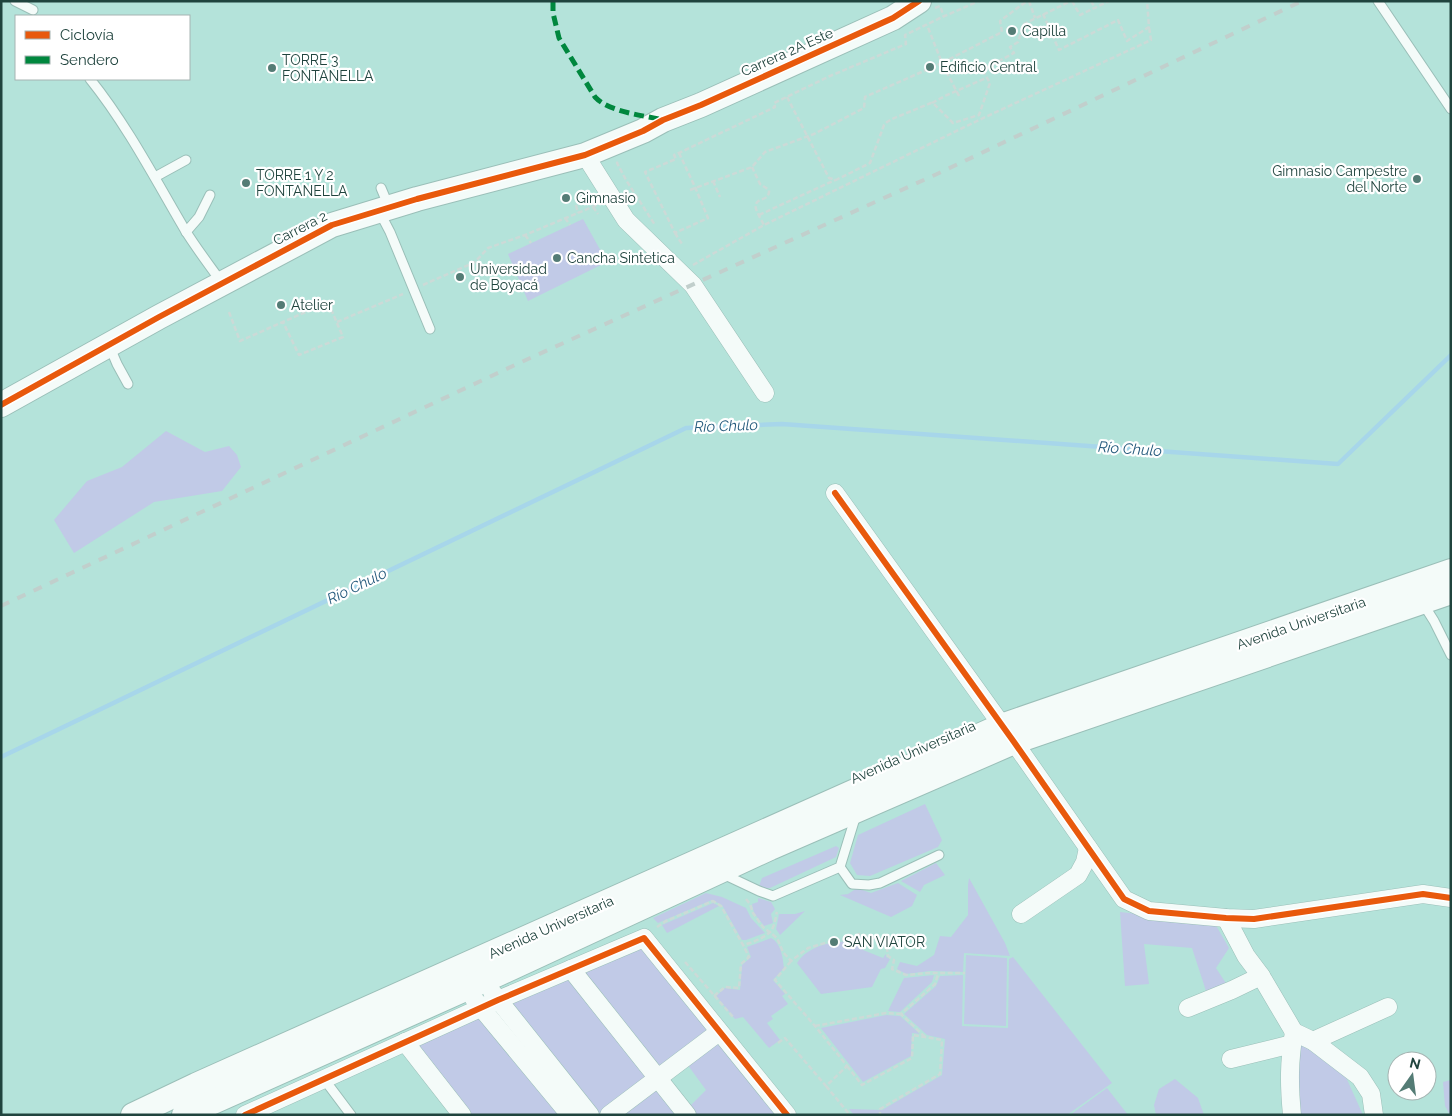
<svg xmlns="http://www.w3.org/2000/svg" width="1452" height="1116" viewBox="0 0 1452 1116" font-family="Raleway,sans-serif">
<rect width="100%" height="100%" fill="#b4e3da"/>
<!-- green -->
<g fill="#c1cae7">
<polygon points="583,219 607,262 528,301 508,254"/>
<polygon points="166,431 205,452 229,446 237,455 241,467 222,491 154,502 74,553 54,520 87,481 122,467"/>
<polygon points="925,804 942,840 938,847 870,876 857,875 850,863 858,835"/>
<polygon points="836,846 839,848 836,857 770,888 764,888 759,886 762,878"/>
<polygon points="936,863 945,875 924,885 920,892 901,881"/>
<polygon points="969,878 1005,943 1010,956 964,953 963,972 930,971 906,974 897,969 900,962 917,966 934,955 940,936 951,937 968,915 968,885"/>
<polygon points="898,883 917,895 912,906 891,917 840,895 848,894 857,888 871,893"/>
<polygon points="706,893 722,897 746,908 751,918 765,933 746,940 742,940 722,905 712,900 658,923 653,918"/>
<polygon points="758,898 771,902 775,909 771,914 773,923 764,926 754,913 752,904 758,902"/>
<polygon points="713,903 719,906 667,933 662,925"/>
<polygon points="805,911 780,935 776,929 779,914 795,914"/>
<polygon points="1120,912 1214,922 1229,948 1216,968 1229,988 1207,994 1192,948 1144,944 1149,984 1125,986"/>
<path d="M859,936l7,2 -3,12 20,8 3,-4v3l4,2 -5,9 -4,1 -9,18 -51,7 -24,-31c8,-13 24,-19 40,-21 10,-1 15,1 22,-6z"/>
<path d="M771,938c10,5 12,20 13,30l-11,12 12,14 -3,2 6,8 -17,12 2,3 -6,4 13,17 -11,8 -26,-31 -8,2 -19,-23 9,-8 15,2 2,-25 9,-8 -4,-10z"/>
<polygon points="641,946 711,1031 657,1069 580,971"/>
<polygon points="966,955 1007,958 1006,1026 964,1024"/>
<polygon points="1013,957 1112,1083 1067,1115 854,1115 849,1109 882,1110 942,1075 945,1039 927,1035 904,1014 936,986 940,976 963,975 962,1026 1008,1028 1009,959"/>
<polygon points="934,975 932,982 900,1012 888,1011 904,978"/>
<polygon points="568,976 649,1078 601,1115 597,1115 510,1000"/>
<polygon points="499,1005 583,1115 471,1115 417,1043"/>
<polygon points="886,1015 900,1016 920,1034 912,1033 911,1056 863,1082 821,1028"/>
<polygon points="723,1037 782,1115 697,1115 690,1106 706,1090 687,1064"/>
<polygon points="1300,1045 1318,1054 1345,1075 1363,1115 1298,1115 1294,1087"/>
<polygon points="1175,1079 1198,1098 1204,1115 1156,1115 1154,1105 1159,1089"/>
<polygon points="1451,1080 1451,1115 1450,1115 1445,1106 1443,1082"/>
<polygon points="656,1086 679,1115 617,1115"/>
<polygon points="1107,1088 1128,1115 1070,1115"/>
</g>
<g fill="none" stroke-linecap="round" stroke-linejoin="round">
<!-- stream -->
<polyline stroke="#a7d6ea" stroke-width="4.5" points="1,757 686,428 782,424 1338,464 1451,355"/>
<defs>
<g id="lane">
<polyline points="15,1 33,10"/>
<polyline points="1378,1 1451,109"/>
<path d="M90,79c37,46 65,100 95,151 11,18 25,36 37,53"/>
<polyline points="155,177 186,160"/>
<polyline points="381,188 389,207"/>
<polyline points="379,211 390,232 430,329"/>
<polyline points="186,232 199,217 210,195"/>
<polyline points="109,345 117,364 128,384"/>
<polyline points="1422,602 1434,621 1451,655"/>
<polyline points="840,867 852,884 869,885 880,883 939,855"/>
<polyline points="723,874 759,891 773,896 840,867 856,815"/>
<polyline points="324,1079 351,1115"/>
</g>
<g id="street">
<polyline points="585,155 626,220 693,285 765,393"/>
<polyline points="835,493 1014,742 1124,899 1149,911 1226,918 1254,919 1423,894 1451,898"/>
<polyline points="1021,914 1078,875 1085,862 1088,848"/>
<polyline points="1226,918 1246,956 1261,976 1294,1032 1313,1041 1360,1077 1371,1094 1374,1115"/>
<polyline points="571,969 687,1115"/>
<polyline points="492,992 590,1115"/>
<polyline points="474,999 570,1115"/>
<polyline points="1188,1008 1232,990 1261,976"/>
<polyline points="1313,1041 1388,1007"/>
<polyline points="405,1042 462,1115"/>
<polyline points="1231,1059 1292,1044"/>
<polyline points="245,1115 498,1000 644,938 787,1115"/>
<polyline points="609,1115 719,1032"/>
<path d="M1292,1115c-3,-31 -3,-53 2,-83"/>
</g>
<g id="secondary">
<polyline points="1,405 159,317 332,225 417,199 585,155 643,131 663,120 701,105 893,18 919,1"/>
<polyline points="133,1115 196,1085 1001,726 1451,571"/>
<polyline points="184,1115 483,981 770,848 1014,742 1451,592"/>
</g>
</defs>
<!-- lane casing -->
<use href="#lane" stroke="#9abfb8" stroke-width="11"/>
<!-- street casing -->
<use href="#street" stroke="#9abfb8" stroke-width="19"/>
<!-- secondary casing -->
<use href="#secondary" stroke="#9abfb8" stroke-width="26"/>
<!-- path -->
<g stroke="#ccdad7" stroke-width="2.5" stroke-dasharray="5 2.5" stroke-linecap="butt">
<polyline points="1029,1 1035,18"/>
<polyline points="1072,1 1080,15 1109,1"/>
<polyline points="1091,1 1095,8"/>
<polyline points="935,8 940,6 944,17"/>
<polyline points="1043,14 1059,50 1118,20 1127,41 1149,27 1147,1"/>
<polyline points="959,96 942,63 1002,32 1000,21 1027,1"/>
<polyline points="787,97 829,178 836,180 870,163 884,125 887,122 892,119 931,103 934,104 953,123 979,115 990,83 983,71 984,69 1014,53 1010,47 1018,42 1024,24 1071,1"/>
<polyline points="932,103 947,95 986,78"/>
<polyline points="679,153 695,187 708,218 675,233 645,172 676,159 674,155 679,153 775,107 774,103 830,76 906,44 905,35 938,19 979,1"/>
<polyline points="618,162 617,163 626,180 655,225"/>
<path d="M752,167l8,17 9,6c1,13 -16,6 -13,19 2,5 5,11 8,16"/>
<polyline points="713,181 720,197"/>
<polyline points="690,190 752,167 765,152 814,134 864,108 865,97 942,63 927,25"/>
<polyline points="576,205 578,213"/>
<polyline points="593,207 598,214"/>
<polyline points="759,215 835,180"/>
<polyline points="565,218 570,225"/>
<polyline points="675,233 682,244"/>
<polyline points="525,235 531,243"/>
<polyline points="693,265 764,225 979,120 1151,40 1149,27"/>
<polyline points="423,285 475,262 488,248 525,235 597,205"/>
<polyline points="229,312 240,341 328,302 343,337 299,355 283,322"/>
<polyline points="337,322 403,294"/>
<polyline points="746,899 750,904 753,913 763,927 777,938 783,952 791,961 808,948 835,940 853,939 859,934 886,941 888,956 894,960 892,969 906,975 929,973 965,973"/>
<path d="M657,927l9,-6 47,-20 8,5 22,39c8,-2 21,-7 27,-13 5,-5 5,-14 7,-20"/>
<polyline points="685,962 733,1017"/>
<polyline points="714,996 725,987 739,988 741,964 749,957 743,945"/>
<polyline points="815,1026 886,1013 901,1014"/>
<polyline points="925,1037 901,1014 935,984 938,974"/>
<polyline points="778,1043 785,1038 826,1086 847,1066 815,1026 775,980 791,961"/>
<polyline points="847,1066 862,1085 912,1058 913,1035 942,1040 940,1074 880,1109 880,1115"/>
<polyline points="826,1086 850,1115"/>
</g>
<!-- lane -->
<use href="#lane" stroke="#f4fbf9" stroke-width="9"/>
<!-- street -->
<use href="#street" stroke="#f4fbf9" stroke-width="18"/>
<!-- secondary -->
<use href="#secondary" stroke="#f4fbf9" stroke-width="24"/>
<!-- rail -->
<polyline stroke="#c1cfcc" stroke-width="4" stroke-dasharray="9 9" stroke-linecap="butt" points="1,606 517,364 937,174 1302,1"/>
<!-- quiet -->
<path stroke="#00873e" stroke-width="5" stroke-dasharray="10 5" stroke-linecap="butt" d="M553,1v12l6,25 36,59c14,15 47,18 68,23"/>
<defs>
<g id="cycleway">
<polyline points="1,405 159,317 332,225 417,199 585,155 643,131 663,120 701,105 893,18 919,1"/>
<polyline points="835,493 1014,742 1124,899 1149,911 1226,918 1254,919 1423,894 1451,898"/>
<polyline points="245,1115 498,1000 644,938 787,1115"/>
</g>
</defs>
<!-- cycleway casing -->
<use href="#cycleway" stroke="#fff" stroke-width="9"/>
<!-- cycleway -->
<use href="#cycleway" stroke="#e8590c" stroke-width="6"/>
</g>
<!-- markers -->
<g fill="#547c75" stroke="#fff" stroke-width="2">
<circle cx="1012" cy="31" r="5"/>
<circle cx="930" cy="67" r="5"/>
<circle cx="272" cy="68" r="5"/>
<circle cx="1417" cy="179" r="5"/>
<circle cx="246" cy="183" r="5"/>
<circle cx="566" cy="198" r="5"/>
<circle cx="557" cy="258" r="5"/>
<circle cx="460" cy="277" r="5"/>
<circle cx="281" cy="305" r="5"/>
<circle cx="834" cy="942" r="5"/>
</g>
<g text-anchor="middle" dominant-baseline="central" stroke-width="4.5" stroke-linejoin="round" paint-order="stroke">
<!-- poi labels -->
<g font-size="14" fill="#20443e" stroke="#fff" text-anchor="start">
<text x="1022" y="31">Capilla</text>
<text x="282" y="60">TORRE 3<tspan x="282" dy="16">FONTANELLA</tspan></text>
<text x="940" y="67">Edificio Central</text>
<text x="1407" y="171" text-anchor="end">Gimnasio Campestre<tspan x="1407" dy="16">del Norte</tspan></text>
<text x="256" y="175">TORRE 1 Y 2<tspan x="256" dy="16">FONTANELLA</tspan></text>
<text x="576" y="198">Gimnasio</text>
<text x="567" y="258">Cancha Sintetica</text>
<text x="470" y="269">Universidad<tspan x="470" dy="16">de Boyacá</tspan></text>
<text x="291" y="305">Atelier</text>
<text x="844" y="942">SAN VIATOR</text>
</g>
<!-- street labels -->
<g font-size="14" fill="#20443e" stroke="#fff">
<text transform="translate(787 52) rotate(-24)">Carrera 2A Este</text>
<text transform="translate(300 228) rotate(-27)">Carrera 2</text>
<text transform="translate(1301 623) rotate(-19)">Avenida Universitaria</text>
<text transform="translate(913 752) rotate(-24)">Avenida Universitaria</text>
<text transform="translate(551 927) rotate(-24)">Avenida Universitaria</text>
</g>
<!-- water labels -->
<g font-size="15" font-style="italic" fill="#265b7d" stroke="#fff">
<text transform="translate(726 426) rotate(-2)">Río Chulo</text>
<text transform="translate(1130 449) rotate(4)">Río Chulo</text>
<text transform="translate(357 586) rotate(-26)">Río Chulo</text>
</g>
</g>
<!-- border -->
<rect width="1452" height="1116" fill="none" stroke="#20443e" stroke-width="5"/>
<!-- legend -->
<rect x="15" y="15" width="175" height="65" fill="#ffffff" stroke="#a6b4b2"/>
<rect x="25" y="31" width="25" height="8" fill="#e8590c" stroke="#a6b4b2"/>
<text x="60" y="40" font-size="15" fill="#20443e">Ciclovía</text>
<rect x="25" y="56" width="25" height="8" fill="#00873e" stroke="#a6b4b2"/>
<text x="60" y="65" font-size="15" fill="#20443e">Sendero</text>
<!-- north arrow -->
<g transform="translate(1412 1076) rotate(14)"><circle r="24" fill="#ffffff" stroke="#a6b4b2"/>
<path d="M0-4L9 19L0 12L-9 19Z" fill="#547c75"/>
<text y="-8" font-size="14" font-weight="bold" text-anchor="middle" fill="#20443e">N</text>
</g>
</svg>
